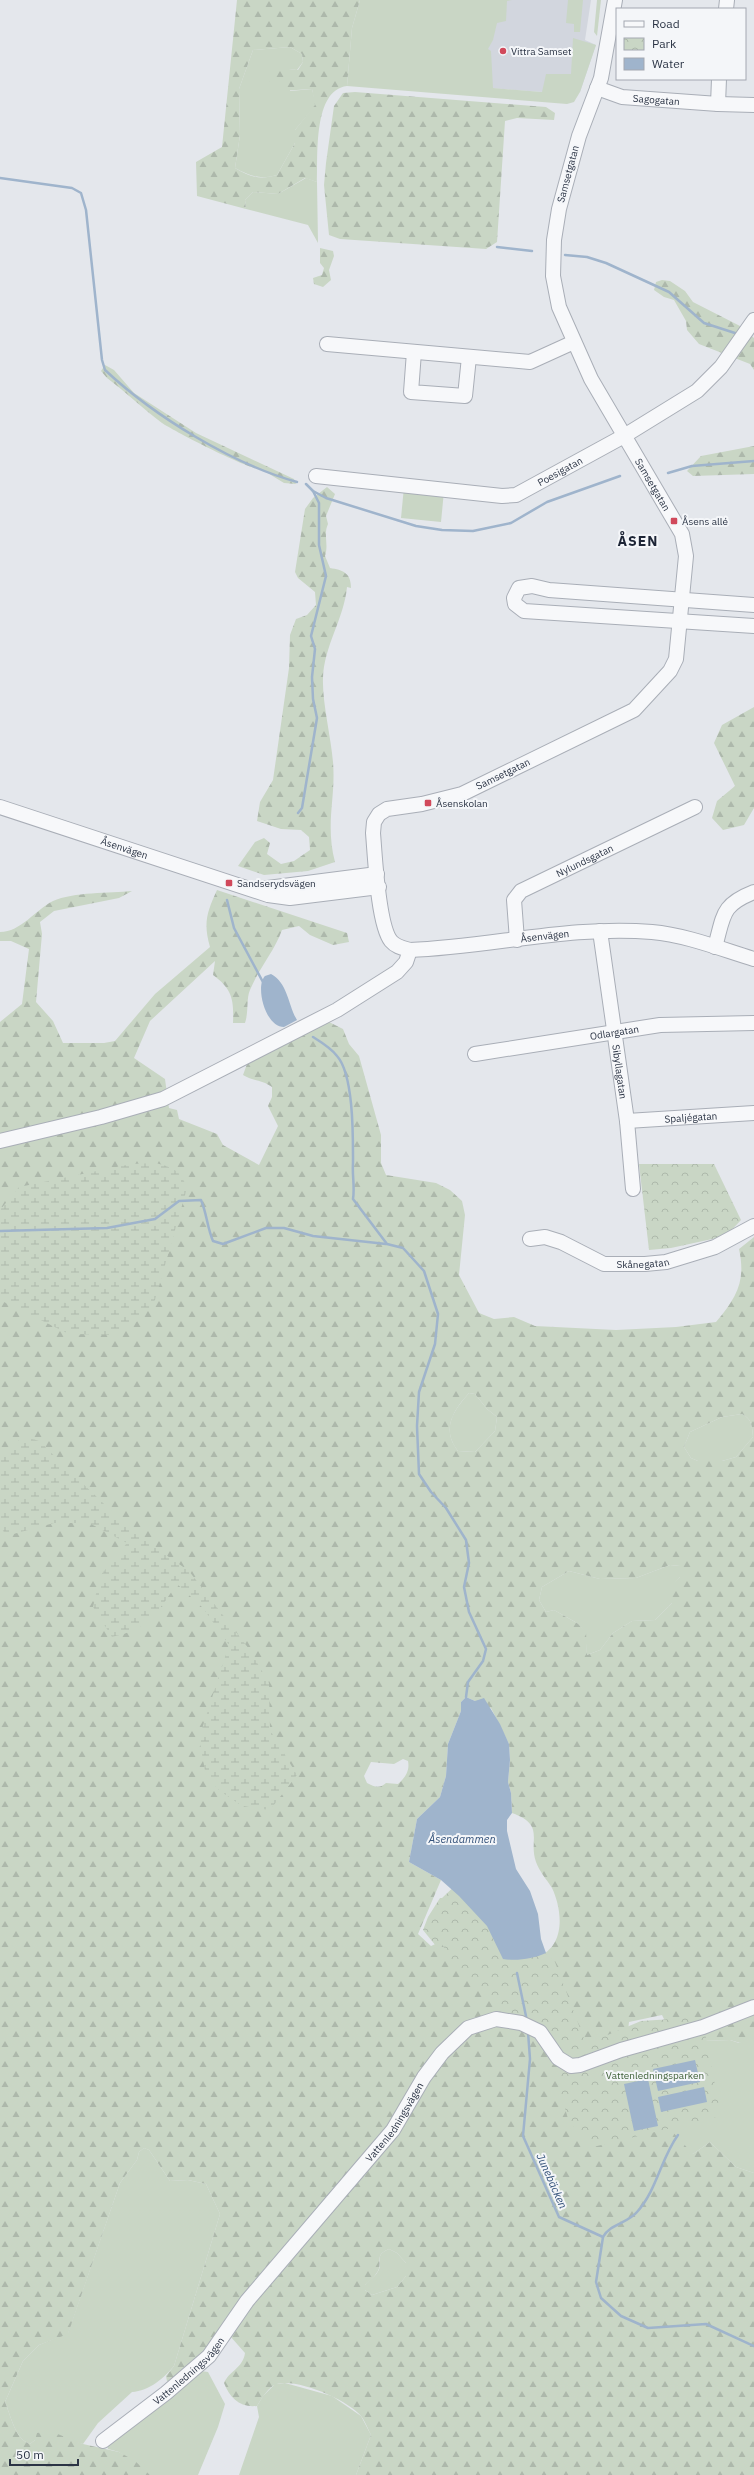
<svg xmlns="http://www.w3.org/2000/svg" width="754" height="2475" viewBox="0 0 754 2475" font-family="'IBM Plex Sans',sans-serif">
<defs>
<pattern id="forest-firs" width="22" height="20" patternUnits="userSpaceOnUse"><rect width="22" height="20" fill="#c9d6c5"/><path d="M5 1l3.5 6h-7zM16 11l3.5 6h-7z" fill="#adb8ab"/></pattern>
<pattern id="wetland-marsh" width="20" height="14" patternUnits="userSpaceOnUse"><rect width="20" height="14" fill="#c9d6c5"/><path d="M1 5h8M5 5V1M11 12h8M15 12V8" fill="none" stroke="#adb8ab"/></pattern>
<pattern id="park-crowns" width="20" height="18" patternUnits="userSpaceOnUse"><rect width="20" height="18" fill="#c9d6c5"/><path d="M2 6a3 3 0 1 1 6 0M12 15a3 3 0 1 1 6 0" fill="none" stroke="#adb8ab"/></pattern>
</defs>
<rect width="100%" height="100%" fill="#e4e7ec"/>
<!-- built -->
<polygon fill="#d2d6de" points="422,0 591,0 585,40 596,45 580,92 543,92 406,82"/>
<!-- grass -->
<g fill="#c9d6c5">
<polygon points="360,0 512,0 507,1 506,21 497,23 493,40 488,49 491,51 493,88 542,92 546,74 571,74 573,38 596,45 580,92 574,102 567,104 347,86 352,28"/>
<polygon points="568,0 583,0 580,32 574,32 574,24 566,23"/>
<polygon points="597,0 601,0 597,36 594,32"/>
<path d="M290,47l12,7 1,8 -6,8 -8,-1 1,22 22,-2 4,16 -21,25v13l-18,32c-17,5 -27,1 -42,-7l5,-33 -1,-46 14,-39z"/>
<polygon points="306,178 317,182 318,243 308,225 246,209 245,200 253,192 278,194"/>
<polygon points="404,487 444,491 441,522 401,518"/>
<path d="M469,1393l6,1 12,15 10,8 -2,14 -20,21 -17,-1c-17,-22 -5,-40 11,-58z"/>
<path d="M742,1414c10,5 10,12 11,23l-17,20 -14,4h-24l-7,-3 -7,-11 6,-15 32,-15z"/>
<polygon points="670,1565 680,1566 680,1577 672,1585 672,1603 655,1620 632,1621 613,1633 600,1650 587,1655 585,1631 577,1623 554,1610 546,1612 539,1600 542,1587 569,1571 600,1579 636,1578"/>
<polygon points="750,2038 754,2038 754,2173 736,2167 710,2142 693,2154 620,2138 702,2041 730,2040 739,2043"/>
<path d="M144,2148l5,2 21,31 18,-1 18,4 14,30 -46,152c-10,12 -25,25 -42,26l-34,31 -15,21 -8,-2 -40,-2 -5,4c-15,-5 -19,-28 -25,-42l18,-41 16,-16 29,-12 52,-150 17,-23 2,-8z"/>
<path d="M389,2249l8,4 9,10v13l-9,11 -25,8 -7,-5v-5c3,-5 9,-7 12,-12 8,-11 -5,-17 12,-24z"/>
<polygon points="201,2371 208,2372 225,2404 218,2427 198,2475 150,2475 119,2452 108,2449 107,2445 129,2430"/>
<polygon points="285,2383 332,2396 361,2416 371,2435 356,2475 239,2475 259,2417 257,2406 263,2396 275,2384"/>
</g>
<!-- forest -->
<g fill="url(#forest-firs)" fill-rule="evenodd">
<path d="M237,0h123l-8,28 -5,58c-34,4 -29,69 -30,96l-12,-4 -27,16 -25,-2 -8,8 1,9 -49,-13 -1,-34 26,-15zM290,47l12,7 1,8 -5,8 -9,-1 -8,-6 -9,5 -5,11 14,12 31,-2 3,16 -20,25v13l-18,32c-17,5 -27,2 -42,-7l5,-33 -1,-46 14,-39z"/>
<polygon points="355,92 546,107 555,113 554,120 517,118 505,121 497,242 486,249 340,239 329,235 324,185 326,163 334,106 343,93"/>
<polygon points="320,248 333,251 334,256 329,270 331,280 323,287 314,284 313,278 322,275 324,268 320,263"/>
<polygon points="662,280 670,281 685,291 693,302 740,326 754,338 754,370 750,364 699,344 687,330 686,321 674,300 664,297 654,290 656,282"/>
<path d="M105,365l9,5 20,23 62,40 98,46 2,5 -12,-1 -23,-14c-10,2 -87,-38 -99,-46 -19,-14 -36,-31 -55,-45l-6,-7z"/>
<polygon points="754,446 754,474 693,476 687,471 701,456"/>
<path d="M327,487l8,7 -9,22 2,8c-5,11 1,20 -3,32l5,12c13,2 21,5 21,20l-4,-1c-3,32 -23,59 -24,91 -1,24 8,59 10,84 3,36 -8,62 2,100l-27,9 -44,4 -26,-9 17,-24 9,-4 6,5 -3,11 14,10 13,-3 16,-11 -1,-13 -8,-7 -20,-1 -24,-8 3,-19 13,-22 16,-112 1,-33 6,-16 11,-4 9,-10 -1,-13 -17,-14 -3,-6 10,-63 8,-11z"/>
<polygon points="754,707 754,808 744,825 723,830 712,818 717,801 735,786 714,743 722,725"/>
<path d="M217,890l130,43 2,9 -16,3 -23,-10 -11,-9 -17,4c-8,22 -23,38 -32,60 -4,9 -1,21 -5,33h-12c1,-24 -1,-34 -20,-48l2,-14 -65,60 -16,37 31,21 4,29 8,2 2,9 38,15 6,11 36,20 19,-39 -10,-20 4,-9v-10c-10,-7 -19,-6 -29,-12l4,-11 78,-44 18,9 6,15 10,12 22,79v28l5,12 50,8 14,7 12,11 3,14 -6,60 20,38 15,6 20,-2 21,9 81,4 60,-3 40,-5c21,-25 30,-41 23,-73l15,-12v801l-14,5 -10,-3 -28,1 -82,97 50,-9 23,25 17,-12 26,25 18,6v302h-398l15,-40c-3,-6 -6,-14 -10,-19 -13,-16 -64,-38 -84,-32 -8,2 -16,15 -20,22 -17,2 -27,-8 -33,-23 5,-12 19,-15 21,-30l-15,-17 -57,47 -6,-2 -1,-5 8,-10 46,-152 -14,-30 -18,-4 -18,1 -21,-31 -5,-2 -5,4 -2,8 -17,23 -52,151 -29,11 -16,16 -18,41c6,14 10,37 25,42l5,-4 2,-7 13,-2 33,13 36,8 16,9 15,14h-150v-1453l22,-18 7,-55 -18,-8h-11v-9c21,0 35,-22 53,-31 20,-9 57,-8 79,-10l-13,7 -65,13 -14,11 2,12 -6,68 17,19 10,22h41l11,-2 40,-47 55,-47c-7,-24 -3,-35 7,-57zM469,1393l6,1 12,15 10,8 -2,14 -20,21 -17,-1c-17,-22 -5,-40 11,-58zM742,1414c10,5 10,12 11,23l-17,20 -14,4h-24l-7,-3 -7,-11 6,-15 32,-15zM670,1565l10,1v11l-8,7v19l-17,17 -23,1 -19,12 -13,17 -13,5 -1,-24 -9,-8 -23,-13 -8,2 -7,-12 3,-13 27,-16 31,8 36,-1zM466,1697l25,11 18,36 1,16 -2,22 3,11 1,20c34,12 16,27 24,49 3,9 11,18 16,26 10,21 14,56 -12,68l-96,-16 -13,6 -13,-12 23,-54 -32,-18 8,-43 23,-22 6,-21 2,-32 13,-33v-9zM403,1759l5,2c2,10 -3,17 -10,23l-12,-1c-7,6 -11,4 -19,0l-3,-7 7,-14 23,2zM662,2015l6,12 -41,13 2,-18zM389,2249l8,4 9,10v13l-9,11 -25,8 -7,-5v-5c3,-4 8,-6 11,-11 9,-11 -4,-18 13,-25z"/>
</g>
<!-- wetland -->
<g fill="url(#wetland-marsh)">
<path d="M156,1163c18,5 24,7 31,25l-32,112 -14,19 -28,16 -44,-1 -69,-34v-90l19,-23 112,-23z"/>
<path d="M23,1436l16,5 94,91 56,39 60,78 20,34 1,47 27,45 -27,35 -28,-4 -22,-15 -14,-15 -7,-38 30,-93 -26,-37 -26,-24c-22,31 -26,44 -65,53l-19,-30 7,-31 27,-33 -38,-20h-35l-48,13 -6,-11v-65z"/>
</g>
<!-- park -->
<g fill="url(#park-crowns)">
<polygon points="639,1164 714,1164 741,1220 726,1236 671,1248 649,1250"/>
<polygon points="461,1880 555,1962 586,2044 641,2021 702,2017 721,2116 593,2147 569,2122 559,2088 557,2059 542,2039 503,2013 456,1969 442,1944 436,1946 423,1930 428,1917 440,1898 442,1898"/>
</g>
<!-- water -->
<g fill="#9fb4cc">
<path d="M271,974c17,9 17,31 26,46l-13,7c-19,0 -29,-41 -19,-51z"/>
<path d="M466,1697l9,4 9,-3 16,26 9,20 1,16 -2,22 3,11 1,20 -5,7v11l9,38 14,22 8,23 3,25 5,14c-13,6 -29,8 -43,6l-16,-33 -28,-30 -18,-16 -32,-18 8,-43 23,-22 6,-21 2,-32 13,-33v-9z"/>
<polygon points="695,2060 700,2082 658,2091 653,2069"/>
<polygon points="648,2079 658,2126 634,2131 624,2084"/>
<polygon points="704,2087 707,2102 661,2112 658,2097"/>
</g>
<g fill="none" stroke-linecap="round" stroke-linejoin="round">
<!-- stream -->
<g stroke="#9fb4cc" stroke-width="2.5">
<path d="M0,178l72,10 9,5 5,17 16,150 3,10c49,46 127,94 192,112"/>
<polyline points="497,247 532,251"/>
<polyline points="565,255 587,257 606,263 669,292 704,323 738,334"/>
<polyline points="668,473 692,466 754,461"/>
<polyline points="313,491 326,498 416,526 442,530 473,531 511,523 547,502 620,476"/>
<polyline points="298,813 302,808 317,718 313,699 312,677 315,649 311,636 326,576 319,545 319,503 313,491 306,484"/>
<polyline points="227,900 234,928 264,984"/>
<path d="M313,1037c8,5 18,11 24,19 17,19 16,82 16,107 -1,13 2,23 0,36l34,45 16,4 21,23 14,43 -3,30 -16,48 -2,34 2,48 12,18 15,16 20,32 3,23 -5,24 5,25 17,37 -3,12 -15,21 -2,15"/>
<path d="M0,1231l107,-3 48,-9 24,-18 22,-1c6,14 6,27 12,41l10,3 43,-16h18l29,8 73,8"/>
<polyline points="517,1973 527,2021"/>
<polyline points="528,2032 530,2059 523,2136 559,2217 603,2237 596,2282 601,2298 621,2316 648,2328 706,2324 754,2346"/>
<path d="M603,2237c7,-13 25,-14 34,-25 20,-22 24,-54 41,-77"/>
</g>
<defs>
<g id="minor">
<path id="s1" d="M615,0l-14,78 -22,58 -20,73 -5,31 -1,36 6,31 32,72 91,155 4,22 -10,103 -6,12 -36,39 -172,84 -40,10 -35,5 -8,5 -5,8 -1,11c2,23 5,92 18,108 5,6 12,7 19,9 80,-3 161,-25 242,-18 34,3 69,17 102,27"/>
<polyline points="726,9 727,0"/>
<path id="s2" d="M597,88l25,9 96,7 1,-25"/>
<polyline points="718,104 754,105"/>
<polyline points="327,344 530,362 574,342"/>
<polyline points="414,352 411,392 465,396 469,357"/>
<path id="s3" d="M316,476l186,20 14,-1 108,-59 73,-45 24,-24 33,-47"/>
<polyline points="754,605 549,590 532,586 519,588 514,598 515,604 524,611 754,626"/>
<path id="s4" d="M0,807l268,88 22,3 89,-11"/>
<polyline points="260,889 377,874"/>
<path id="s5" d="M600,931l27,190 6,68"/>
<path id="s6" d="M517,940l-3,-40 7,-9 174,-84"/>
<path d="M715,947c9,-32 6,-42 39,-55"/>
<path id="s7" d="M475,1054l185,-29 94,-2"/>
<path id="s8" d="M627,1121l127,-8"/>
<polyline points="0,1141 101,1117 163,1099 337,1010 397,972 406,962 410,950"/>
<path id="s9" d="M530,1239l15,-2 16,5 43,22h41l21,-2 49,-15 39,-21"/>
<path id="s10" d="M103,2441l63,-48 43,-37 38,-55 146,-171 31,-53 18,-24 26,-25 28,-9 25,4 19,9 18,26 13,8 9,-1 41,-15 82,-23 51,-20"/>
</g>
</defs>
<!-- minor casing -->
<use href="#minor" stroke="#a9aeb7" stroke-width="16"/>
<!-- minor -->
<use href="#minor" stroke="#f7f8fa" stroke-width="14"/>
</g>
<!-- markers -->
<g fill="#d1495b" stroke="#f4f6f9" stroke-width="1.5">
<circle cx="503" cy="51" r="4"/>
<rect x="670" y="517" width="8" height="8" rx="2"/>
<rect x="424" y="799" width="8" height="8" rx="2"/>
<rect x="225" y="879" width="8" height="8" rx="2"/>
</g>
<g text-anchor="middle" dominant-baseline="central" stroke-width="4" stroke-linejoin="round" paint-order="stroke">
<!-- poi labels -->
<g font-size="10" fill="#2b3445" stroke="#f4f6f9" text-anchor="start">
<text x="511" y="51">Vittra Samset</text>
<text x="682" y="521">Åsens allé</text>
<text x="436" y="803">Åsenskolan</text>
<text x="237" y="883">Sandserydsvägen</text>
</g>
<!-- street labels -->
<g font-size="10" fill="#2b3445" stroke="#f4f6f9">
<text stroke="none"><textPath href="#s2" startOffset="61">Sagogatan</textPath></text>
<text transform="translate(568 174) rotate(-75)">Samsetgatan</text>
<text stroke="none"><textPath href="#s3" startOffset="251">Poesigatan</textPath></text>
<text stroke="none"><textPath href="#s1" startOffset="517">Samsetgatan</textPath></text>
<text transform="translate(503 774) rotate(-26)">Samsetgatan</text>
<text stroke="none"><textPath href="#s4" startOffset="131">Åsenvägen</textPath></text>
<text stroke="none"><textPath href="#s6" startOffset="122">Nylundsgatan</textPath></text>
<text stroke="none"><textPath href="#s1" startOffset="1332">Åsenvägen</textPath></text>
<text stroke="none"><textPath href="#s7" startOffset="141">Odlargatan</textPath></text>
<text stroke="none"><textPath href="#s5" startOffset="142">Sibyllagatan</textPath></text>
<text stroke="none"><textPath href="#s8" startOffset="64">Spaljégatan</textPath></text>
<text stroke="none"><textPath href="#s9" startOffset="119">Skånegatan</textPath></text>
<text stroke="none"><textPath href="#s10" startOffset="435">Vattenledningsvägen</textPath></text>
<text stroke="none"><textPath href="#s10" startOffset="111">Vattenledningsvägen</textPath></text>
</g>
<!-- park labels -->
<g font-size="10" fill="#3f6138" stroke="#f4f6f9">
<text x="655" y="2075">Vattenledningsparken</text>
</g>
<!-- water labels -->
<g font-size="11" font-style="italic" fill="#34527a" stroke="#f4f6f9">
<text x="462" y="1839">Åsendammen</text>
<text transform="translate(552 2181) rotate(66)">Junebäcken</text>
</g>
<!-- district labels -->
<g font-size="14" font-weight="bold" letter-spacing="1" fill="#1d2536" stroke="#f4f6f9">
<text x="638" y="541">ÅSEN</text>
</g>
</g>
<!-- legend -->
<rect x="616" y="8" width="130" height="72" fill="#f4f6f9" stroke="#a4a8b1"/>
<rect x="624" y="21" width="20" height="6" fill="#f7f8fa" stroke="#a4a8b1"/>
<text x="652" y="28" font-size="12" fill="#2b3445">Road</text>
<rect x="624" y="38" width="20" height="12" fill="url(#park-crowns)" stroke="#a4a8b1"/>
<text x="652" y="48" font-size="12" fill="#2b3445">Park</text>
<rect x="624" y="58" width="20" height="12" fill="#9fb4cc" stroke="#a4a8b1"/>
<text x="652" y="68" font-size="12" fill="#2b3445">Water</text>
<!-- scale -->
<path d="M10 2459v6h68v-6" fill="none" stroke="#2b3445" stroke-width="2"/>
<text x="16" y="2459" font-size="12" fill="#2b3445" stroke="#f4f6f9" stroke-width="3" paint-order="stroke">50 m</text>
</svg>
